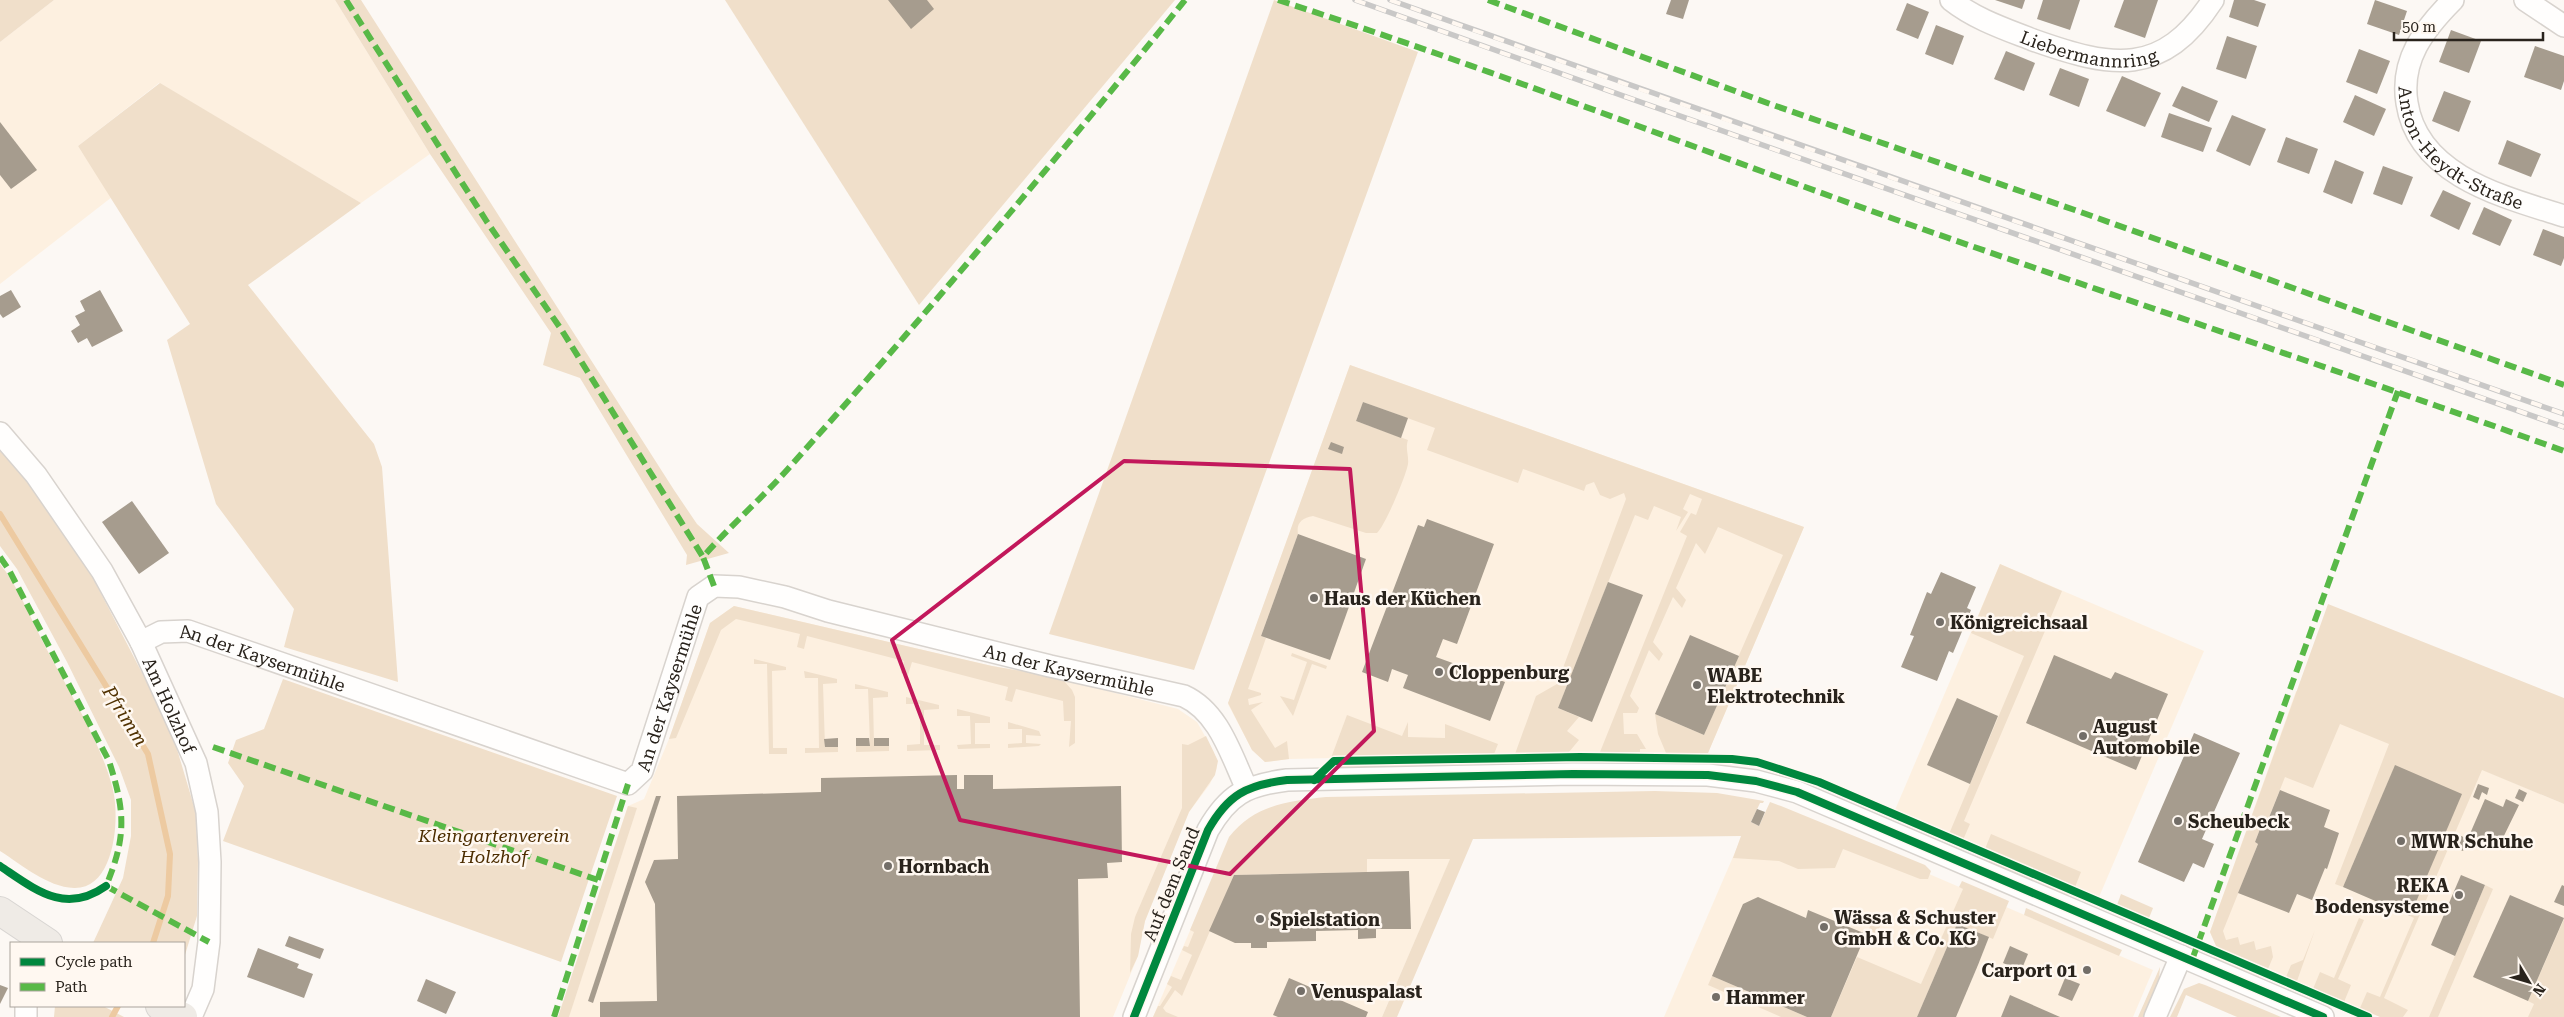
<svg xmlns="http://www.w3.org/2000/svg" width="2564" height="1017" viewBox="0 0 2564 1017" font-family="'Roboto Serif',serif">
<rect width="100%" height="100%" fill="#fcf8f4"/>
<!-- built -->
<g fill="#fdf0e0">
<polygon points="54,0 335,0 430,154 361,203 159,83 78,146 112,197 0,284 0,42"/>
<polygon points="1350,365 1804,527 1708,753 1603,752 1289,759 1265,762 1252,750 1228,704"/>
<polygon points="2000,564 2204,651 2099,897 1895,810"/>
<polygon points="734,606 992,666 1045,675 1178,709 1197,722 1214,752 1217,768 1210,784 1189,812 1145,921 1138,956 1113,1017 558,1017 628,806 644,799 669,739 710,623"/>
<polygon points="2296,691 2564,804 2564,948 2534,1017 2380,1017 2217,948 2210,932"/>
<polygon points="1742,836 1845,838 2153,970 2133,1017 1664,1017"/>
<polygon points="1459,839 1382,1017 1153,1017 1225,849 1229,845"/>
</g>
<!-- green -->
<g fill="#f0dfca">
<polygon points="0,0 54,0 0,42"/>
<polygon points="335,0 361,0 674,490 697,524 729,553 686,565 687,555 580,378 543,365 551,333 430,154"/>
<polygon points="725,0 1175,0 919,305"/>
<polygon points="1274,0 1418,52 1194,670 1049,634"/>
<polygon points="160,83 361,203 248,285 374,444 382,467 398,682 284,647 294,609 216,504 167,340 190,324 78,146"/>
<path d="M1350,365l454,162 -96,226h-42l-8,-19 -3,-20 49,21 79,-180 -65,-28 -13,27 -9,-11 -20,45 10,12 -4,8 -9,-11 -20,45 10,12 -4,7 -10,-11 -19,46 9,12 -2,5h-14l1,21h13l9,15h-6v3h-40l87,-216 -7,-4 11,-19 5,2 6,-16 -12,-5 -7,15 5,3 -12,19 5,-14 -27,-11 -6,14 -13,-5 -77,193 21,9 -12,14 12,9 -10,12 -54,2 21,-58 21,-12 69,-185 -2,-6 -14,6 -10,-4 -6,-13 -8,3 -2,6 -61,-22 -5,14 -91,-33 8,-22 -72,-26 -7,19 52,19c-3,9 1,15 0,24 -2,12 -23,62 -31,69h-11l-53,-17c-11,2 -17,7 -15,18l-37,102 5,2 -18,51 13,4v2l-13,4 1,6 14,-3 -12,8 24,38 12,-7 2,18 -24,3 -13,-12 -24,-47z"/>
<polygon points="0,451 26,479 92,576 171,729 196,813 198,859 197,916 184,958 184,943 93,943 123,878 131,836 131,800 119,767 67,662 17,569 0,546"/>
<path d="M0,564c18,22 29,51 42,76 22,44 63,107 72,155 5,28 0,94 -40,93 -27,-1 -53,-24 -74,-37z"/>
<polygon points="2000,564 2062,591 1964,821 1970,824 1963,840 1949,834 2024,656 1971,633"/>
<polygon points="2328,604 2564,698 2564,804 2482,770 2384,998 2408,1010 2403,1017 2380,1017 2360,1008 2367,992 2380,997 2414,918 2410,916 2395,766 2343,887 2335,884 2389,744 2340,724 2313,788 2285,777 2266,825 2262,824 2255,842 2258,844 2223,931 2226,940 2238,937 2240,945 2254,941 2256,950 2271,946 2273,957 2268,969 2217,948 2210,932"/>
<polygon points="734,606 992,666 1045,675 1064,681 1072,690 1075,697 1075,743 1069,747 1071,721 1064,721 1063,701 1016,689 1012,702 1005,700 1008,687 912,662 908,675 901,673 904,661 807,636 804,649 797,647 800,634 736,619 721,630 676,738 669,739 710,623"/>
<polygon points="1292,653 1327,666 1326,669 1312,664 1293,716 1280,696 1294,700 1307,662 1291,656"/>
<polygon points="754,659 786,667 786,670 772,671 773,748 787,748 787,754 769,754 767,664 754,664"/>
<polygon points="804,671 837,679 837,683 823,684 825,747 838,747 838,752 805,753 805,748 819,748 818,678 805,678"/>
<polygon points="283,679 617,796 561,962 223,841 244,786 228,763 236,740 264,729"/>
<polygon points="855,684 888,692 888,697 873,698 874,745 889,746 889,751 856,752 856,746 870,745 868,689 855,689"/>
<polygon points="906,697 939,705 939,709 924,710 924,745 940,745 940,750 907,751 907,745 920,744 920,704 906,704"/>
<polygon points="957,709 990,717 990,723 975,723 975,744 990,744 990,748 958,749 957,745 971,744 970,716 957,716"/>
<polygon points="1347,715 1402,736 1408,722 1408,737 1445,738 1445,724 1498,744 1494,754 1331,758"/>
<polygon points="1008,722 1039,731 1041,736 1026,735 1026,743 1041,744 1039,746 1008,748 1008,744 1022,743 1022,729 1008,729"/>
<polygon points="1206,736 1218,761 1215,775 1189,812 1145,921 1138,956 1130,973 1131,934 1135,917 1182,808 1182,744 1188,745"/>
<polygon points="1590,761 1648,761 1646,765 1593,765"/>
<polygon points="1492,762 1490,766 1337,770 1335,766"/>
<path d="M1655,791l62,2 47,8 -1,2h-3l-9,19 8,4 11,-24 11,4 144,59 6,6 -3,8h-8l-77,-30 -8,19 -37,1 -19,-8 -46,-3 8,-22 -268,3 -76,178h-15l68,-158h-83v13l-133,3 -52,121 -7,-6 -12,18 3,4 12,5h-25l5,-11h2l12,-19 -5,-3 4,-8 10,4 11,-25 -10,-5 2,-4 4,1 6,-15 -4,-2 39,-93c25,-32 59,-36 97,-40z"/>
<polygon points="628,806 637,808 569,1017 558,1017"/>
<polygon points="1991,834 2081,872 2075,887 1985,849"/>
<polygon points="1989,858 2071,893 2067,896 1988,863"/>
<polygon points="1962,881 2009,901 1993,939 1957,924 1917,1017 1831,1017 1857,957 1921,984 1963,889 1959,887"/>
<polygon points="2485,885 2493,889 2438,1017 2429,1017"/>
<polygon points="2121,894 2153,908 2149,918 2117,905"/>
<polygon points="2026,908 2122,950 2119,956 2024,915"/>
<polygon points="1875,915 1883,919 1872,946 1863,942"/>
<polygon points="2359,918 2364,920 2338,979 2351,985 2344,1002 2313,989 2320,972 2334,978"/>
<polygon points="2564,919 2564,1017 2528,1017 2534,1004 2528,1001"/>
<polygon points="2315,930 2297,981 2286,977 2291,965 2303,960"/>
<polygon points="2215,955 2261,974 2258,978 2213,959"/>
<polygon points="2160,967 2159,980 2143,1017 2138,1017"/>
<polygon points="1712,976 1807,1017 1781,1017 1708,985"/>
<polygon points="2199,983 2205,985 2281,1017 2237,1017 2186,995 2177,1017 2170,1017 2184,989"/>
<polygon points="55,1006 103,1006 124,1017 54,1017"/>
</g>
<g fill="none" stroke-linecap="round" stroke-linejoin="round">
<!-- stream -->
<g stroke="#edcaa1" stroke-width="6">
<polyline points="0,514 148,754 170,854 168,896 153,943"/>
<polyline points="112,1017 118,1006"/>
</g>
</g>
<!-- building -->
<g fill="#a69c8e">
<polygon points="888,0 927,0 934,9 911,29"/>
<polygon points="1671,0 1689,0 1683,19 1666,14"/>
<polygon points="1995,0 2025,0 2022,9"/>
<polygon points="2043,0 2080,0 2070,30 2037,19"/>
<polygon points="2124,0 2158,0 2145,38 2114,27"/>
<polygon points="2234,0 2254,0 2266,4 2258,27 2229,17"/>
<polygon points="2375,0 2407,11 2399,35 2367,24"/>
<polygon points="1907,3 1929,12 1918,39 1896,30"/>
<polygon points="1936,25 1964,36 1953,65 1925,54"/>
<polygon points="2451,30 2481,41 2469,73 2439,62"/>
<polygon points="2227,36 2257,46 2246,79 2216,69"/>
<polygon points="2535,46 2564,56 2564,81 2561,90 2524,77"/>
<polygon points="2359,49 2390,61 2377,94 2346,82"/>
<polygon points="2006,51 2035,63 2024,91 1994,79"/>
<polygon points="2060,68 2089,79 2079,107 2049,95"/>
<polygon points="2122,76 2161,93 2145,127 2106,111"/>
<polygon points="2182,86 2218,101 2209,122 2172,106"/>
<polygon points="2444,91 2471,101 2459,132 2432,121"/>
<polygon points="2355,95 2386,109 2374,136 2343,122"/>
<polygon points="2169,113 2212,128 2203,152 2161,137"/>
<polygon points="2232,115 2266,129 2250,166 2216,151"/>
<polygon points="0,122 37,170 11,189 0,175"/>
<polygon points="2286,137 2318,149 2309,174 2277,162"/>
<polygon points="2507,140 2541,154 2531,177 2498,164"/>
<polygon points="2335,160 2364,172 2352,204 2323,192"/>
<polygon points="2383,166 2413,177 2402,205 2373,194"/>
<polygon points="2443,190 2471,203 2459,230 2430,216"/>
<polygon points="2484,207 2512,220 2500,246 2472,234"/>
<polygon points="2543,229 2564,237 2564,258 2561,266 2533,255"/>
<polygon points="11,290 21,307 3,318 0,314 0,296"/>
<polygon points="100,290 123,331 92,347 87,338 78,343 71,331 80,325 75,316 85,311 80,301"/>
<polygon points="1363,402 1408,418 1401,438 1356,421"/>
<polygon points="1331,442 1344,447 1342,454 1328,449"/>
<polygon points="132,501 169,553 139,574 102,522"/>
<polygon points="1427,519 1494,544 1457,644 1443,639 1436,657 1505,682 1490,721 1403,688 1408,675 1392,669 1388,682 1362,672 1418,525 1424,527"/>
<polygon points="1298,534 1366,559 1330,660 1261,636"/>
<polygon points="1941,572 1976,587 1967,608 1971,610 1953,653 1949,651 1937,681 1901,667 1914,636 1910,635 1927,592 1931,594"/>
<polygon points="1608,582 1643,595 1592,722 1558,708"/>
<polygon points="1690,635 1739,656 1704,735 1655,714"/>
<polygon points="2054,655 2111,679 2115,672 2168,694 2136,770 2026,723"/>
<polygon points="1957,698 1998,716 1970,784 1927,765"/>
<polygon points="2194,733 2240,753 2202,839 2214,844 2204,868 2193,863 2184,882 2138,862"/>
<polygon points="838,738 838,747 825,747 824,739"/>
<polygon points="856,738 869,738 870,746 856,746"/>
<rect x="874" y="738" width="15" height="8"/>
<polygon points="2395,765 2462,794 2410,916 2343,887"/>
<polygon points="957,775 957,789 964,789 964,775 993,775 993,789 1121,786 1122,862 1107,863 1108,878 1078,879 1080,1017 600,1017 600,1002 657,1001 655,904 645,882 654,860 678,859 677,796 821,792 821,778"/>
<polygon points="2478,784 2489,788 2487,795 2482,792 2479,800 2473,797"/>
<polygon points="2519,789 2527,793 2523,802 2515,798"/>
<polygon points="2280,790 2330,810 2324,827 2339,833 2327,869 2325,868 2312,900 2297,894 2289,913 2238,893 2258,844 2255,842 2262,824 2266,825"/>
<polygon points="656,796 661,796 593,1003 588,1001"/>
<polygon points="2485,799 2503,807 2506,799 2519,805 2498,848 2469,836"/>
<polygon points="1757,809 1765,812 1759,826 1751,822"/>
<polygon points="2459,835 2468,839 2463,851 2454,847"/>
<polygon points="1409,871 1411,929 1376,929 1376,938 1358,939 1358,930 1316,931 1316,941 1267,942 1267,948 1251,948 1251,943 1235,943 1209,931 1234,875"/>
<polygon points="2461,875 2485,885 2455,956 2431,945"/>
<polygon points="2562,885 2564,886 2564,906 2554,902"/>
<polygon points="2510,895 2564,918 2528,1001 2473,977"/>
<polygon points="1758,897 1806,918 1808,910 1866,934 1831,1017 1807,1017 1712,976 1743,904"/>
<polygon points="1957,924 1989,937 1978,965 1956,1017 1917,1017"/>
<polygon points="289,936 324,949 320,959 285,946"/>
<polygon points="2010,946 2028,954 2021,971 2003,963"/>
<polygon points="258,948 299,964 297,968 313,974 304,998 247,977"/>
<polygon points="1289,978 1368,1012 1366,1017 1278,1017 1273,1015"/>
<polygon points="2065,978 2080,984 2072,1001 2058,995"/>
<polygon points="426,979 456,992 446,1014 417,1001"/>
<polygon points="0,985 8,988 0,1004"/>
<polygon points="2010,995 2060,1017 2001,1017"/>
</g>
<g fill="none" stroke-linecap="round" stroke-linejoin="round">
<defs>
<g id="minor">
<path id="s1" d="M1951,0c24,19 54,29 82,40 79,28 129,38 180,-40"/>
<path id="s2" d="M2453,0c-29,29 -53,60 -46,103 11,73 97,94 157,113"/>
<polyline points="2525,0 2564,26"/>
<path id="s3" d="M0,433l36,42 66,96 39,71 55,121 11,49 3,50 -1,80 -6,47 -12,28"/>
<path id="s4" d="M141,642l20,-10 27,-1 440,153 14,-13 56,-174 16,-11 25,1 46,10 43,14 222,55 134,30c35,16 47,59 63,93"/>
<polyline points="26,1017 26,1006"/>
<path d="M1134,1017l74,-187c20,-35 38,-45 79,-50l286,-6 135,1 48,6 41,11 526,225"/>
<polyline points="2155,1017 2181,956"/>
</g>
<g id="primary">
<polyline points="0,911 48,943"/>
<polyline points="160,1006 183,1017"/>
</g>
</defs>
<!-- minor casing -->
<use href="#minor" stroke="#d8d3ce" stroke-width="24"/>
<!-- primary casing -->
<use href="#primary" stroke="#d8d5d2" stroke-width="30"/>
<!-- minor -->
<use href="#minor" stroke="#fffefd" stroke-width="21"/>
<!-- primary -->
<use href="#primary" stroke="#efebe6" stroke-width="28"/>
<defs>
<g id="rail">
<path d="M1355,0c402,145 806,284 1209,427"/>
<path d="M1390,0c391,141 783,275 1174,414"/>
</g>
</defs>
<!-- rail casing -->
<use href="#rail" stroke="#c9c8c7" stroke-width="5.5"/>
<!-- rail -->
<use href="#rail" stroke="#fff8f1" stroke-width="4" stroke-dasharray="11" stroke-linecap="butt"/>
<!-- quiet -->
<g stroke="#58b947" stroke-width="6" stroke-dasharray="12 6" stroke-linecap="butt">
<polyline points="346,0 487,222 561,329 703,557"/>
<path d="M1278,0c213,69 421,150 633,225 217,76 436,148 653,226"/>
<polyline points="1488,0 1773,105 2089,215 2564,385"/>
<path d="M0,557l9,13 100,191c16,50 18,75 -3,125l103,56"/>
<path d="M714,586l-11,-29c26,-30 57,-57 84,-87 137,-153 269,-310 398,-470"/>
<polyline points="213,747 598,880"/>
<polyline points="2192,960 2398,391"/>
<polyline points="554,1017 628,784"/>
</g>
<defs>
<g id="cycleway">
<polyline points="1314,780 1334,761 1580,757 1732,759 1757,762 1819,782 2368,1017"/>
<path d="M0,866c36,24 65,49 106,20"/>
<path d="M1134,1017l74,-187c20,-35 38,-45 79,-50l286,-6 135,1 48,6 41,11 526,225"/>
</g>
</defs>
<!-- cycleway casing -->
<use href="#cycleway" stroke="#fff8f1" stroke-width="11"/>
<!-- cycleway -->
<use href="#cycleway" stroke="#00873e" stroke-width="8"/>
</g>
<!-- marked area -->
<path fill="none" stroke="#c2185b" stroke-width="4" stroke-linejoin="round" d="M1124,461l226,8 24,262 -144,143 -270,-54 -68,-180z"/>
<!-- markers -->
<g fill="#736e68" stroke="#fff8f1" stroke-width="2">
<circle cx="1314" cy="598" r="5"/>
<circle cx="1940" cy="622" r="5"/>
<circle cx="1439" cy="672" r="5"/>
<circle cx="1697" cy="685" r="5"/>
<circle cx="2083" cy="736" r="5"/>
<circle cx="2178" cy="821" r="5"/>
<circle cx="2401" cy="841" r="5"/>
<circle cx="888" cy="866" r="5"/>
<circle cx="2459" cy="895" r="5"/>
<circle cx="1260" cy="919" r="5"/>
<circle cx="1824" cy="927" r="5"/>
<circle cx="2087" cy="970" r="5"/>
<circle cx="1301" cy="991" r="5"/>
<circle cx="1716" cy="997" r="5"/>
</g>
<g text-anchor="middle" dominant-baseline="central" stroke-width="5" stroke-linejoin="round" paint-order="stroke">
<!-- street labels -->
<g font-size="18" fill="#29231c" stroke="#fff8f1">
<text stroke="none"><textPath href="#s1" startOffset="149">Liebermannring</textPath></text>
<text stroke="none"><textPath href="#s2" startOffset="190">Anton-Heydt-Straße</textPath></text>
<text stroke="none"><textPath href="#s4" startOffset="128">An der Kaysermühle</textPath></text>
<text stroke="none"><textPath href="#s4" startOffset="1102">An der Kaysermühle</textPath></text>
<text stroke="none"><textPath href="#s4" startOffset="622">An der Kaysermühle</textPath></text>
<text stroke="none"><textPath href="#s3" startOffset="322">Am Holzhof</textPath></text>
<text transform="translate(1171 884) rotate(-68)">Auf dem Sand</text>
</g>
<!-- poi labels -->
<g font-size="18" font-weight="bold" fill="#29231c" stroke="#fff8f1" text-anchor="start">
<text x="1324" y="598">Haus der Küchen</text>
<text x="1950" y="622">Königreichsaal</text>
<text x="1449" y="672">Cloppenburg</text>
<text x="1707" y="675">WABE<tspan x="1707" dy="21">Elektrotechnik</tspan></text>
<text x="2093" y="726">August<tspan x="2093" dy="21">Automobile</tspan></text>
<text x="2188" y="821">Scheubeck</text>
<text x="2411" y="841">MWR Schuhe</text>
<text x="898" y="866">Hornbach</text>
<text x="2449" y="885" text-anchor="end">REKA<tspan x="2449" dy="21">Bodensysteme</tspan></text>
<text x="1834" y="917">Wässa &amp; Schuster<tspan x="1834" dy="21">GmbH &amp; Co. KG</tspan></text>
<text x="1270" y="919">Spielstation</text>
<text x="2077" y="970" text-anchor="end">Carport 01</text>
<text x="1311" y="991">Venuspalast</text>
<text x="1726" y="997">Hammer</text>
</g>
<!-- park labels -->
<g font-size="18" font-style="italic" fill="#4c2d00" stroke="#fff8f1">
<text x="494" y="835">Kleingartenverein<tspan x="494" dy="21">Holzhof</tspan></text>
</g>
<!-- water labels -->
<g font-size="19" font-style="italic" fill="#523303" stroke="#fff8f1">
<text transform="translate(125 716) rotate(58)">Pfrimm</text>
</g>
</g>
<!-- legend -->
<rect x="10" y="942" width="175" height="65" fill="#fff8f1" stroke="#a9a39c"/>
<rect x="20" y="958" width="25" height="8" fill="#00873e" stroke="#a9a39c"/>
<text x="55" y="967" font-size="15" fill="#29231c">Cycle path</text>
<rect x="20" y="983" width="25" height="8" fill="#58b947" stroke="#a9a39c"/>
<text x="55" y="992" font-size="15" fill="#29231c">Path</text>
<!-- north arrow -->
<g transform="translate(2529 982) rotate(128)" stroke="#fff8f1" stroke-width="4" paint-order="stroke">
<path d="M0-4L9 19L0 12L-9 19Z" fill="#29231c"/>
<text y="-8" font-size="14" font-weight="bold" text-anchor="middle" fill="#29231c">N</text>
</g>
<!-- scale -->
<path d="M2394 32v8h149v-8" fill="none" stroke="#29231c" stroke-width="2.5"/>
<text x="2402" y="32" font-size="15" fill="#29231c" stroke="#fff8f1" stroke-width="4" paint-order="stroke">50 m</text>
</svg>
